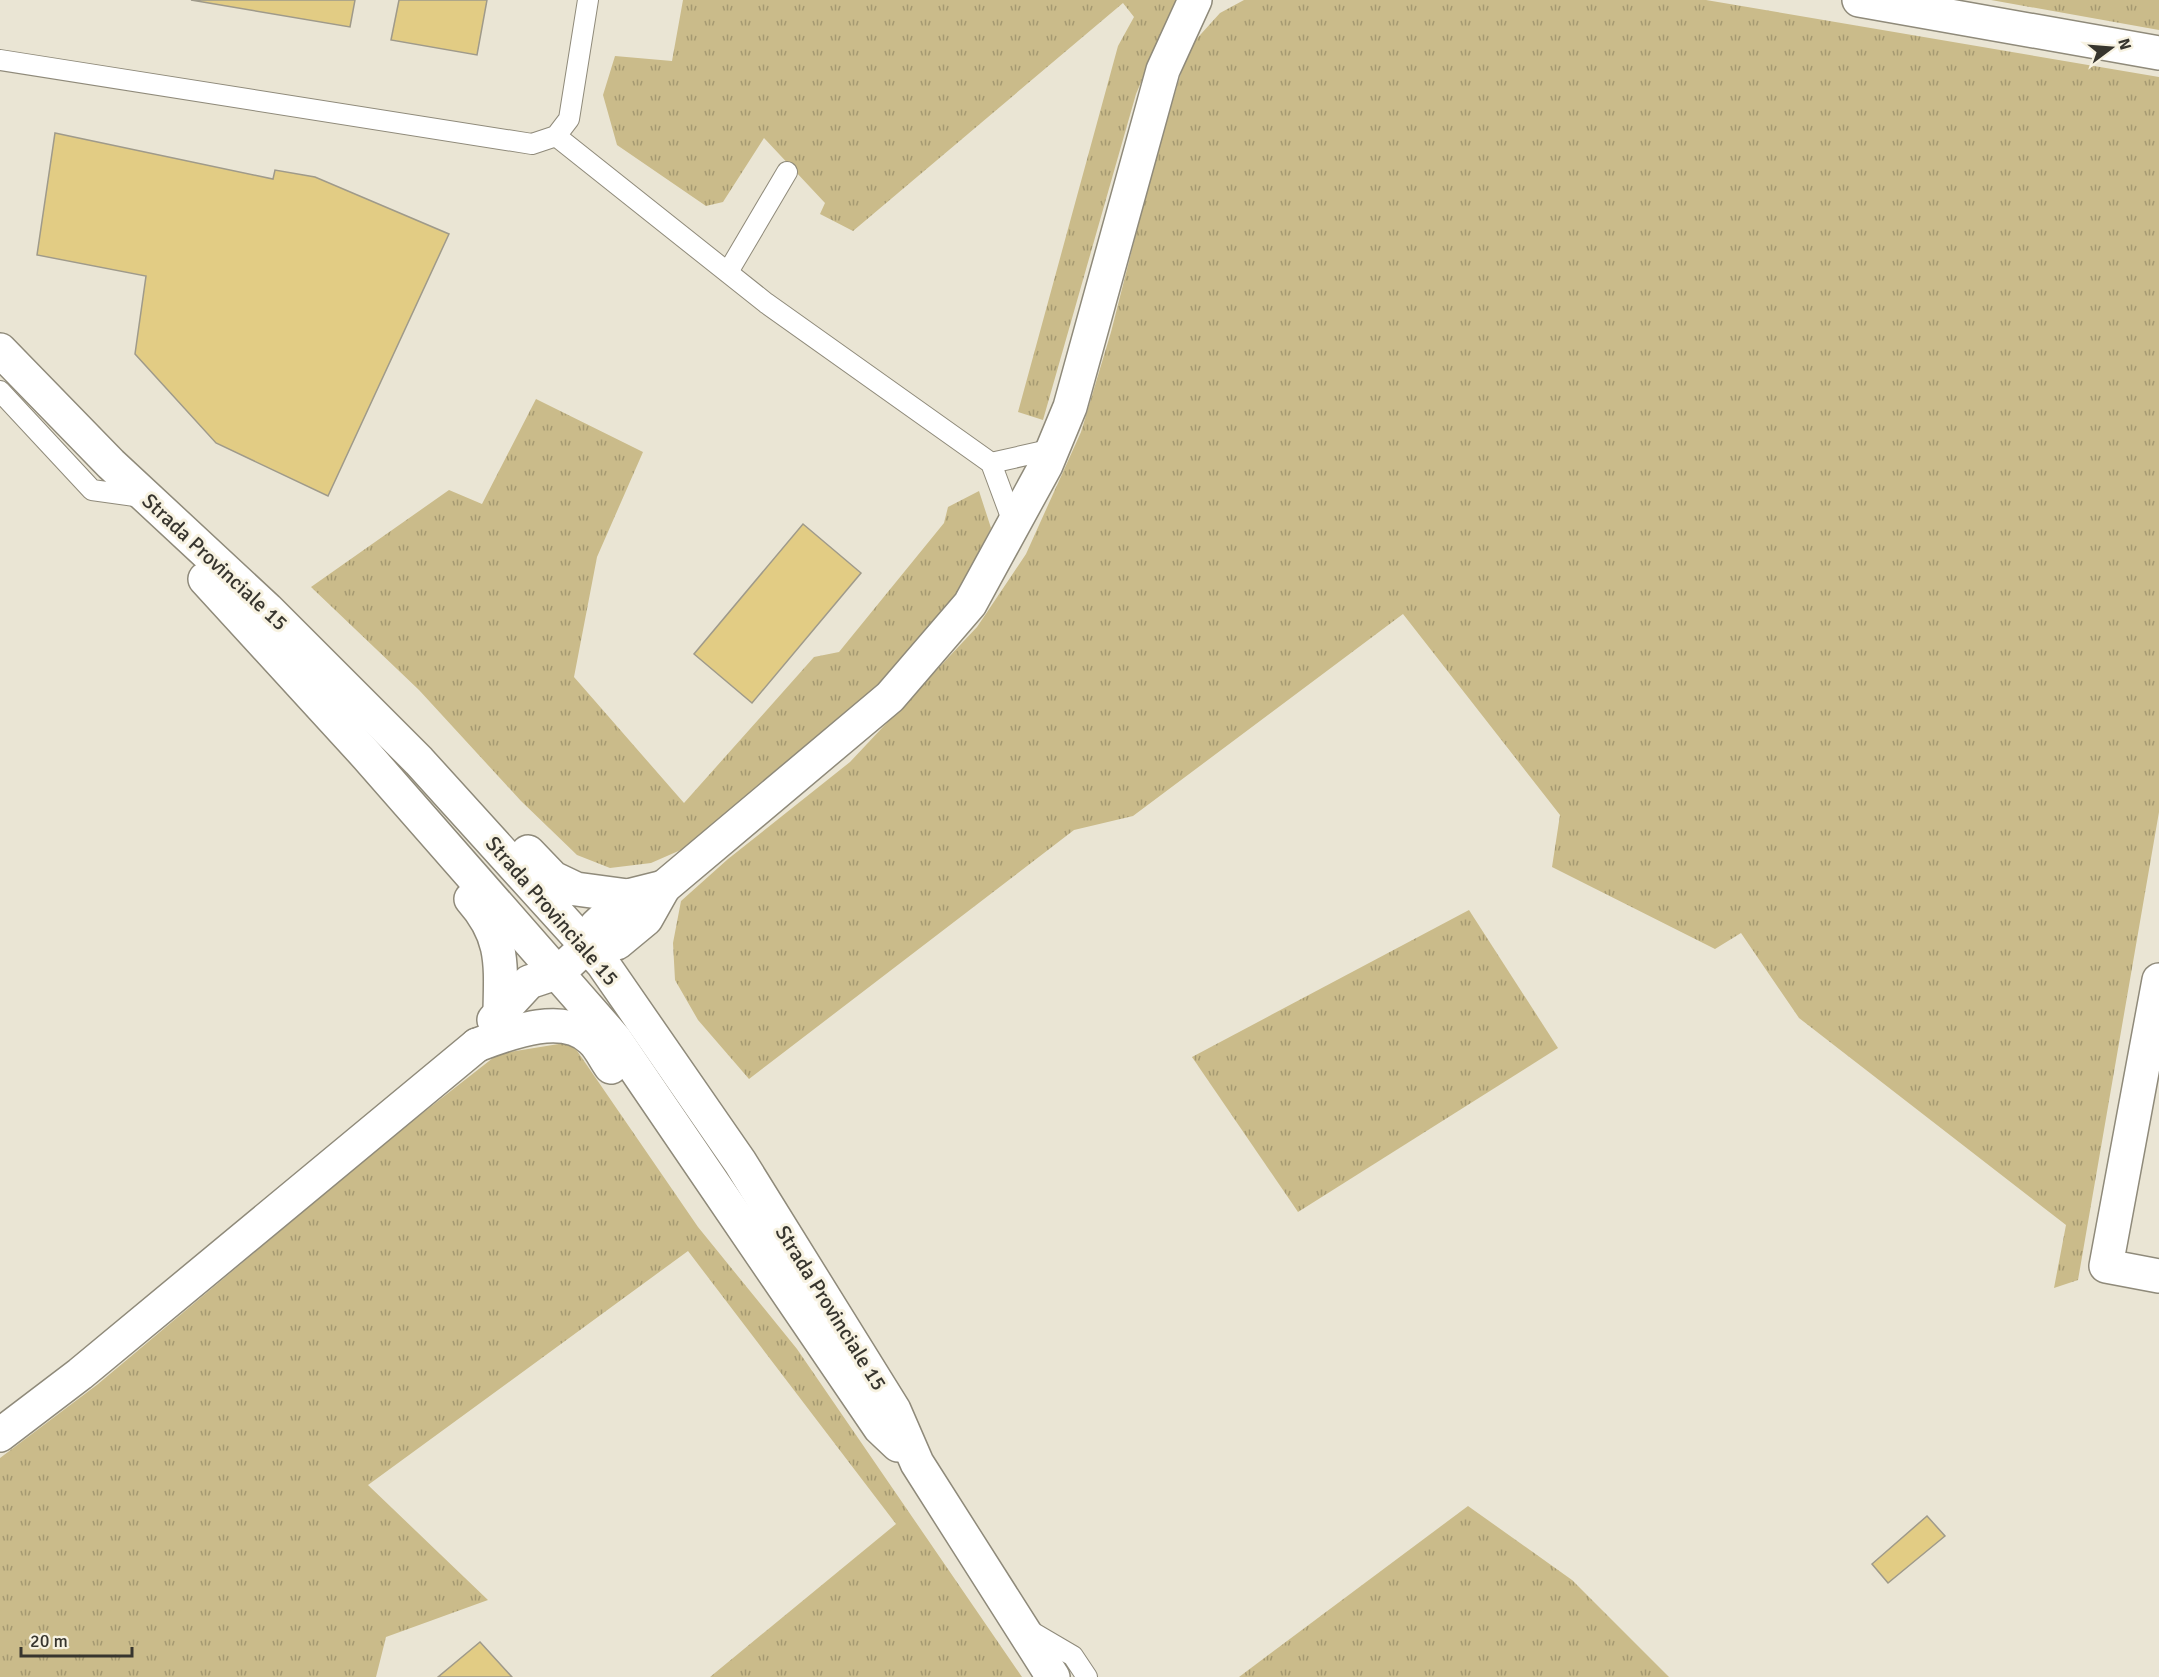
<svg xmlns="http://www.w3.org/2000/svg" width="2159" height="1677" viewBox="0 0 2159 1677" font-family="Signika,sans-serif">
<defs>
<pattern id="grass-tufts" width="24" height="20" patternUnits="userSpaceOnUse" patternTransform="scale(1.5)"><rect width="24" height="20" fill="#cabb8a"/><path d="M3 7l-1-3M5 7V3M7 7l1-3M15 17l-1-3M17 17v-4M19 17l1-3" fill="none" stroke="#a59971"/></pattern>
</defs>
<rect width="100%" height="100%" fill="#eae5d4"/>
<!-- grass -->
<g fill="url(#grass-tufts)">
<polygon points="683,0 1176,0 1136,94 1043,420 1018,412 1118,46 1134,17 1123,3 853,231 820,214 825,203 764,138 723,202 706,206 617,145 603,95 615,56 672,61"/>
<polygon points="1244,0 1706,0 2159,77 2159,812 2078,1280 2054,1288 2066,1225 1799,1018 1741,933 1715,949 1552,867 1560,815 1403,614 1133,816 1074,830 749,1079 698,1020 675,980 673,943 681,901 728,859 850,762 977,627 1026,554 1081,432 1111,332 1154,163 1181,73 1192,44 1220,13"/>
<polygon points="1991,0 2159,0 2159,30"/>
<polygon points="536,399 643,452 597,557 574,677 684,803 814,657 839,652 944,523 948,507 979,491 991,528 959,593 890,678 797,760 683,849 651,863 610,868 577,855 521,801 419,690 311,587 449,490 482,504"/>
<polygon points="1469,910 1558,1048 1298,1212 1192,1057"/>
<polygon points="571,1042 698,1227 797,1349 1022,1677 710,1677 896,1524 688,1251 368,1485 488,1600 386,1637 376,1677 0,1677 0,1458 98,1384 392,1137 498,1054"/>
<polygon points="1468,1506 1572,1580 1669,1677 1239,1677"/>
</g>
<!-- building -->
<g fill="#e2cc84" stroke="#9f9a8a" stroke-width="1.5">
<polygon points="191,0 355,0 350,27"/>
<polygon points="399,0 487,0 477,55 391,40"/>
<polygon points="55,133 273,179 275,170 315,177 449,234 328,496 216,443 135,354 146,276 37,255"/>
<polygon points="803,524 861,573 752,703 694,654"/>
<polygon points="1927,1516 1945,1536 1888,1583 1872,1564"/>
<polygon points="480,1642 512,1677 438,1677"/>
</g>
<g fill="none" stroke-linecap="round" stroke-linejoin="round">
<defs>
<g id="lane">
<polyline points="0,60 532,144 556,136 569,119 588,0"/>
<polyline points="556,136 766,303 991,463 1014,525"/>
<polyline points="728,272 787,172"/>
<polyline points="0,391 92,490 135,496"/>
<polyline points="991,463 1053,449"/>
<polyline points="1027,1629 1073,1656 1087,1677"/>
</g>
<g id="street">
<polyline points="664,887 890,697 970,604 1046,465 1070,407 1163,70 1195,0"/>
<polyline points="2159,980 2106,1266 2159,1276"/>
<polyline points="0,1435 80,1374 477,1045"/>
</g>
<g id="secondary">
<polyline points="1859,0 2159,53"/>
<polyline points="0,350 111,464 267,609 419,761 603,964 740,1162 894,1410 917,1463 1053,1677"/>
<polyline points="205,579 367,756 615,1039 880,1428 898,1445"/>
<polyline points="528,852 553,878 576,889 628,896 664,887"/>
<path d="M471,899c33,37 30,65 29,112"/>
<polyline points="587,946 617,943 646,919 664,887"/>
<polyline points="494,1020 529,982 559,972 587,946 596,926 628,896"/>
<path d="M477,1045c32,-12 87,-34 115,-5 8,7 13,19 19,27"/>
</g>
</defs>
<!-- lane casing -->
<use href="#lane" stroke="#8f8a7a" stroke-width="22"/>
<!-- street casing -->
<use href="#street" stroke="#8f8a7a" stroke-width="36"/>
<!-- secondary casing -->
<use href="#secondary" stroke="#8f8a7a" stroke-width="36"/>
<!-- lane -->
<use href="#lane" stroke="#fff" stroke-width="20"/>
<!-- street -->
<use href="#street" stroke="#fff" stroke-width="33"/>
<!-- secondary -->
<use href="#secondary" stroke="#fff" stroke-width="33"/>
</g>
<g text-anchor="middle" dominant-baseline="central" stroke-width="6" stroke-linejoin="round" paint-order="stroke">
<!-- street labels -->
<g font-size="21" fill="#37352e" stroke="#f7f2e1">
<text transform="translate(215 562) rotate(43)">Strada Provinciale 15</text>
<text transform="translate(552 911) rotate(49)">Strada Provinciale 15</text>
<text transform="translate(831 1308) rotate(58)">Strada Provinciale 15</text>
</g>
</g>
<!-- north arrow -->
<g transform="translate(2111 48) rotate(74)" stroke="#f7f2e1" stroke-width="4.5" paint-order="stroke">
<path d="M0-4.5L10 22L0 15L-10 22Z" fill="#37352e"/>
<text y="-9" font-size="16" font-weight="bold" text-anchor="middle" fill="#37352e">N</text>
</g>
<!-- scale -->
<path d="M21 1647v9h111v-9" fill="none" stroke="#37352e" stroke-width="3"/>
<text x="30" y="1647" font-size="18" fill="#37352e" stroke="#f7f2e1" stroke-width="4.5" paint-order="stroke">20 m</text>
</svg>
